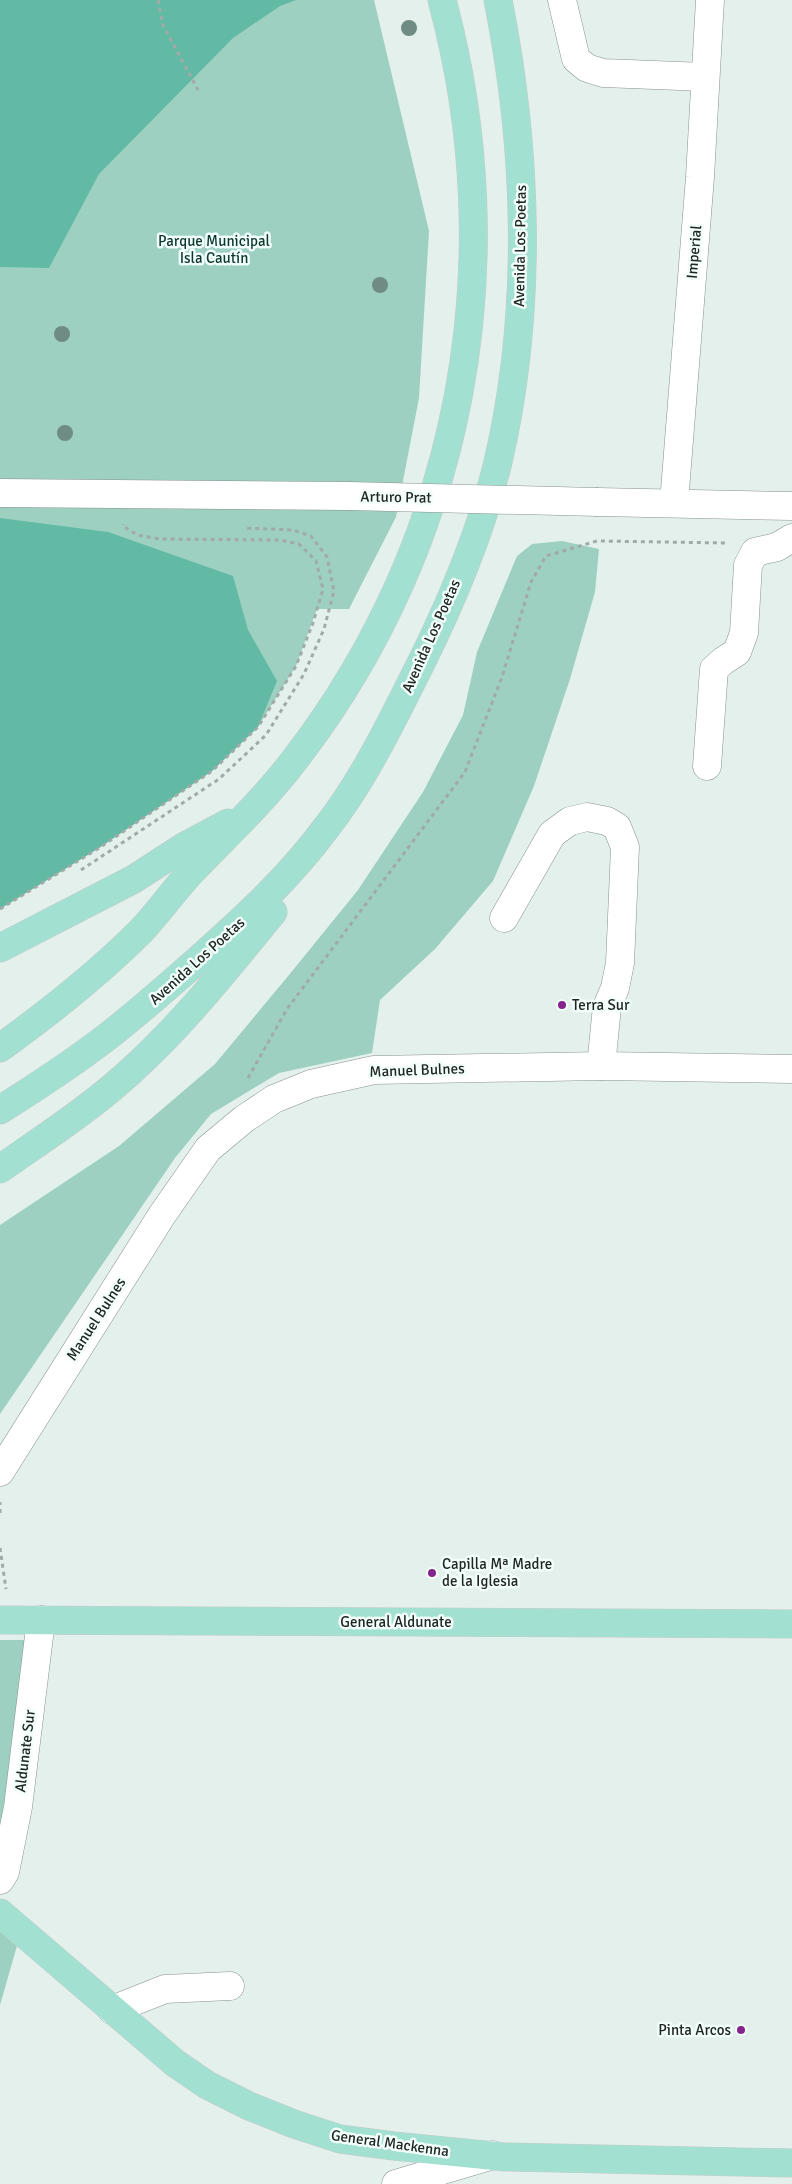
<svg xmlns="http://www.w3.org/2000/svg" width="792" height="2184" viewBox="0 0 792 2184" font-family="Signika,sans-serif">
<rect width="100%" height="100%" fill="#e4f0ec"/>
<!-- green -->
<g fill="#9dd0c1">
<polygon points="0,0 374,0 429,231 419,398 396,517 349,609 317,609 296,666 258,727 212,771 99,848 0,909"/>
<polygon points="562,541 599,549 595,592 570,679 534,786 493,881 435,949 380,1000 372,1053 279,1073 211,1114 175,1158 0,1414 0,1225 119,1146 215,1064 289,975 358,890 423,792 463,715 477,652 517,556 532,544"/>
<polygon points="0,1640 26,1640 0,1853"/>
<polygon points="0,1910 23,1925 0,2005"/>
</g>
<!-- forest -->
<g fill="#62baa4">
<polygon points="0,0 296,0 280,6 233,38 99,174 49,268 0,267"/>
<polygon points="0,518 108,532 233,576 248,630 277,681 258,727 212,771 99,848 0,909"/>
</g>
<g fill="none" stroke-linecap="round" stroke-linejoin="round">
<defs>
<g id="minor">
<polyline points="562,0 576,59 587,68 603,73 705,77"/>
<polyline points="0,493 349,496"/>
<polyline points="598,502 792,506"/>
<polyline points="674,503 700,177 710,0"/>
<polyline points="707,766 714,669 723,661 737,652 744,633 748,565 755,552 777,547 792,538"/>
<polyline points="504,918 552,834 570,821 587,817 607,821 617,827 625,847 620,963 615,988 607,1007 601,1066"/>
<polyline points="0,1472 162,1215 208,1149 244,1119 274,1099 311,1084 374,1070 601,1066 792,1069"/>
<polyline points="0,1880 5,1872 18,1807 41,1620"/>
<polyline points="112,2010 165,1989 230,1986"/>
<polyline points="396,2184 493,2155"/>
</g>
<g id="major">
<polyline points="0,948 134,879 185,846 228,823"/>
<path d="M0,1048c50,-36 97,-73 141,-117 18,-19 33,-41 51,-60 36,-37 73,-72 104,-113 167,-217 217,-495 146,-758"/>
<path d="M0,1110c35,-22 70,-45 103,-70 33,-25 64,-53 95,-80 46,-41 91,-82 128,-132 33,-42 59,-93 83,-141 35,-68 71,-150 89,-225 35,-151 30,-311 0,-462"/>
<path d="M0,1169c44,-31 91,-61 131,-98 53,-48 97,-104 142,-159"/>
<polyline points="0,1620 792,1624"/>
<polyline points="0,1913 175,2063 207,2085 249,2106 294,2124 340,2139 394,2146 505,2157 792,2163"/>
</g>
</defs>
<!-- minor casing -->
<use href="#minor" stroke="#87928f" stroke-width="29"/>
<!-- major casing -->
<use href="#major" stroke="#cacbca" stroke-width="29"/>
<!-- path -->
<g stroke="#a1aaa7" stroke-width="3" stroke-dasharray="4 4" stroke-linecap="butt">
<polyline points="158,0 163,25 198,90"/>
<polyline points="81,870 219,779 266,735 304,674 324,629 334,591 327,557 311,536 293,530 244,528"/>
<polyline points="0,909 99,848 212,771 258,727 296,666 313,623 323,589 316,561 299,544 280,540 160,539 137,535 123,526 123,524"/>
<polyline points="248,1078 287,1009 465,772 502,677 531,582 546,556 597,541 725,543"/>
<polyline points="0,1513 0,1502"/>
<polyline points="0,1548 6,1589"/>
</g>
<!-- minor -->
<use href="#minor" stroke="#fff" stroke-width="28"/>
<!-- major -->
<use href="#major" stroke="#a2e0d1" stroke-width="28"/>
<defs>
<polyline id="minor-bridge" points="349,496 598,502"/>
</defs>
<!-- minor-bridge casing -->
<use href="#minor-bridge" stroke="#87928f" stroke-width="29" stroke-linecap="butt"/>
<!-- minor-bridge -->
<use href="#minor-bridge" stroke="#fff" stroke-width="28"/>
</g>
<!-- trees -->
<g fill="#6e8b84">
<circle cx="409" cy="28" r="8"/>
<circle cx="380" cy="285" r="8"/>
<circle cx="62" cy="334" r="8"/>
<circle cx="65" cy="433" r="8"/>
</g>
<!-- markers -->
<g fill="#85238c" stroke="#f1fefa" stroke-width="2">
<circle cx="562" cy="1005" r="5"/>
<circle cx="432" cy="1573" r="5"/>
<circle cx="741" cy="2030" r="5"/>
</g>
<g text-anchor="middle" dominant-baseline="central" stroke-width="5" stroke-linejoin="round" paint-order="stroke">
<!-- park labels -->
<g font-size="15" fill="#0e382e" stroke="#f1fefa">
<text x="214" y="241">Parque Municipal<tspan x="214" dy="17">Isla Cautín</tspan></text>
</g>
<!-- street labels -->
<g font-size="15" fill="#212524" stroke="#f1fefa">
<text transform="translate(520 246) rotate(-89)">Avenida Los Poetas</text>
<text transform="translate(694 252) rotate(-85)">Imperial</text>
<text transform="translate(396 497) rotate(1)">Arturo Prat</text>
<text transform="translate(431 636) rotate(-66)">Avenida Los Poetas</text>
<text transform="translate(197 961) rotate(-42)">Avenida Los Poetas</text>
<text transform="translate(417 1070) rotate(-2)">Manuel Bulnes</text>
<text transform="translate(96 1319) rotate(-57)">Manuel Bulnes</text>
<text x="396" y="1622">General Aldunate</text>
<text transform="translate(25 1751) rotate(-83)">Aldunate Sur</text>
<text transform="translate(390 2143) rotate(8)">General Mackenna</text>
</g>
<!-- poi labels -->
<g font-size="15" fill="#212524" stroke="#f1fefa" text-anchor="start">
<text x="572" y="1005">Terra Sur</text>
<text x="442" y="1564">Capilla Mª Madre<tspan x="442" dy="17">de la Iglesia</tspan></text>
<text x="731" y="2030" text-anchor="end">Pinta Arcos</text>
</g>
</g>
</svg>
